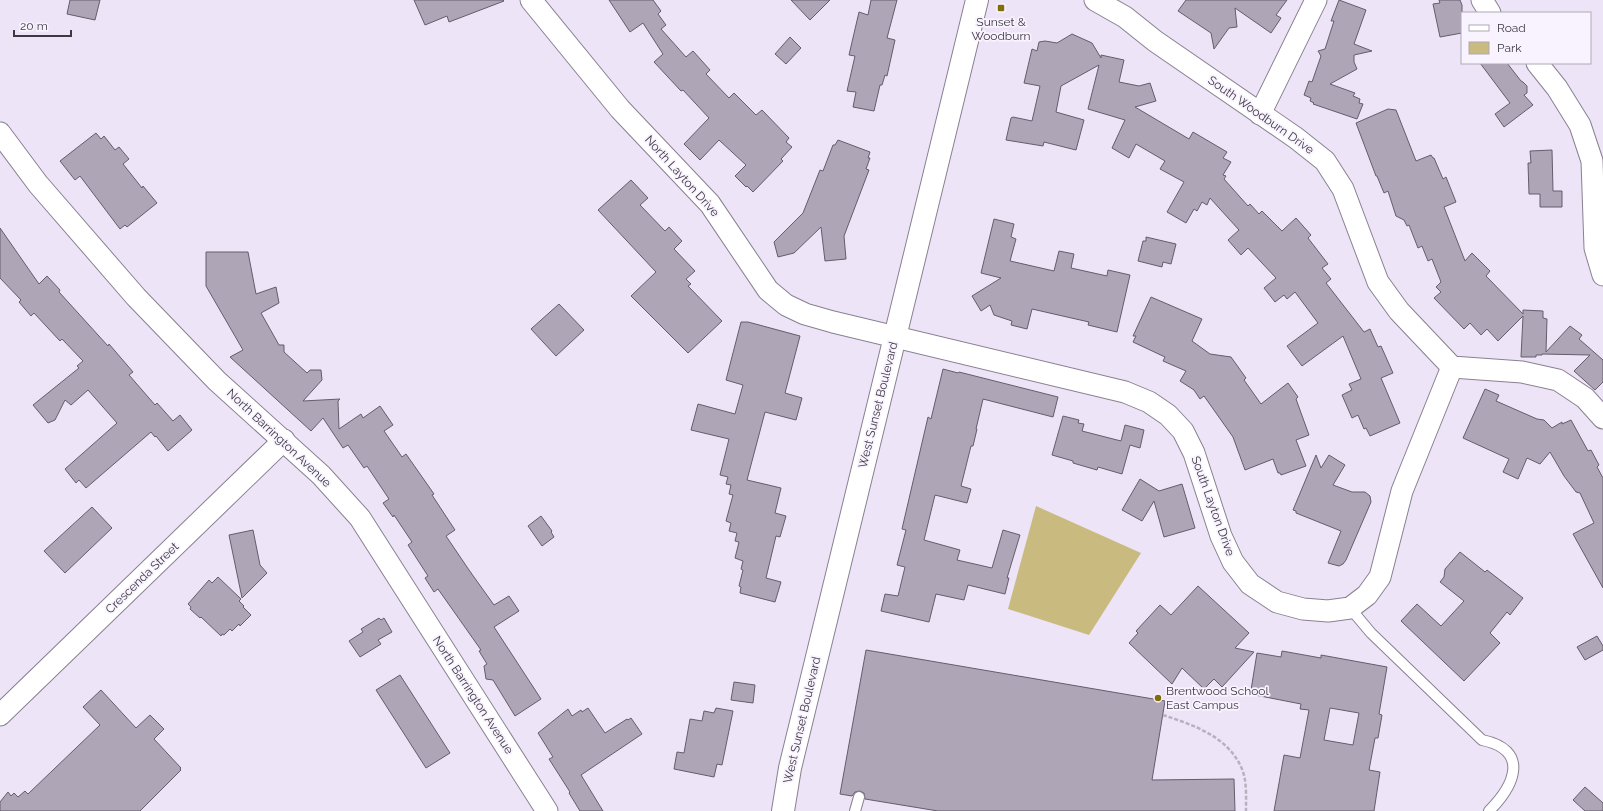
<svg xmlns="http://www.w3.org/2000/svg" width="1603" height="811" viewBox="0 0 1603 811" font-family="Raleway,sans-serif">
<rect width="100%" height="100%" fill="#eee4f7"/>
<!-- green -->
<polygon fill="#c9bb80" points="1036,506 1141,553 1089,635 1008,609"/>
<!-- building -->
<g fill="#aea5b7" stroke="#655c6c" fill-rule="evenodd">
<polygon points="70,0 100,0 95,20 67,14"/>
<polygon points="414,0 503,0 504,1 449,22 447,16 425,25"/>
<polygon points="609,0 653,0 661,11 658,14 666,25 661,29 686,57 693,51 710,70 706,74 729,98 734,93 756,115 762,110 789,138 786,142 792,147 781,159 783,161 753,192 747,186 746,187 735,176 746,165 719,140 700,160 684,144 709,118 683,90 681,91 654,62 663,54 643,23 630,32"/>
<polygon points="791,0 830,0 810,20"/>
<polygon points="871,0 897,0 887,38 895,40 887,76 885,75 882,85 880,85 874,111 853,107 856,92 847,91 855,56 849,55 859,12 868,15"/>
<polygon points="1186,0 1287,0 1276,15 1281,18 1271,33 1235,8 1237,27 1229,28 1214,49 1211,33 1178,11"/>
<polygon points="1339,0 1366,10 1354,44 1372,51 1354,55 1354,62 1357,69 1330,84 1355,93 1353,96 1360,99 1359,103 1363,104 1357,119 1313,104 1314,103 1310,101 1311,98 1304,95 1309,81 1312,82 1321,56 1318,51 1325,49 1334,21 1331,21"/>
<polygon points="1439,0 1460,0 1462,5 1462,33 1440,37 1433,4 1440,3"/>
<polygon points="1072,34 1092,43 1101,58 1101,55 1124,60 1119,82 1139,86 1150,83 1156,101 1135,107 1189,139 1193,132 1227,152 1223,158 1231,162 1223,175 1226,176 1224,179 1248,206 1250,204 1259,214 1262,211 1282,231 1296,218 1311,235 1308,238 1328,264 1322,268 1331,279 1326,283 1364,332 1370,329 1378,347 1381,346 1393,373 1381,378 1400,423 1370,436 1366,428 1364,429 1358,415 1352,418 1342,395 1352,390 1349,384 1361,379 1343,336 1302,366 1287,346 1318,323 1295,292 1287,299 1284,295 1275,302 1264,288 1276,278 1248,248 1241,255 1228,240 1239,230 1210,198 1207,205 1202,202 1197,211 1194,209 1186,223 1167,212 1184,182 1160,169 1165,161 1136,144 1129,158 1112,148 1125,120 1088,109 1099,65 1061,86 1056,112 1084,120 1076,150 1044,142 1043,146 1006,140 1011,118 1013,117 1032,121 1040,86 1024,83 1032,49 1037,51 1039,42 1045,41 1057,43"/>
<polygon points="790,37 801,48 786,64 775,54"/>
<polygon points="1480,63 1507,63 1521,81 1523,82 1527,86 1527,93 1524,95 1533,105 1504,127 1495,114 1510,103"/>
<polygon points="1388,109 1396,110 1416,161 1431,155 1433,158 1434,158 1443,179 1446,177 1456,202 1444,207 1465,261 1472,253 1490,271 1486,276 1523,314 1523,310 1543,311 1543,318 1547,319 1546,352 1570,326 1582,335 1579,339 1603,360 1603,382 1595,390 1574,371 1590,355 1542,354 1542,355 1536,355 1536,357 1521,357 1523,316 1498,341 1487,329 1481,335 1470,323 1464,329 1434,298 1441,292 1436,287 1441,282 1432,259 1428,261 1422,246 1418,248 1409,225 1407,226 1404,220 1396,216 1388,191 1384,193 1377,176 1376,176 1356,123"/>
<polygon points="96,133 101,139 104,136 115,150 119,147 129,159 123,164 142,188 143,186 157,203 127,227 125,225 120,229 80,176 75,180 60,161"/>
<polygon points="838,140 870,152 868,158 870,158 866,169 869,170 844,236 846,259 825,261 821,227 794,253 778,257 774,242 803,213 820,170 823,171 833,145 835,145"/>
<polygon points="1552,150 1553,191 1562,191 1562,207 1540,207 1540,194 1529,194 1528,163 1531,163 1530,151"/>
<polygon points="631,180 648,198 640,205 665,231 669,227 682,241 674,249 695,271 686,279 691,284 688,286 722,321 688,353 631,296 656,272 598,210"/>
<polygon points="994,219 1014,224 1011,237 1016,239 1010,261 1054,271 1059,251 1074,254 1071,268 1107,276 1108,270 1130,275 1117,332 1088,325 1089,322 1032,309 1027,329 1011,325 1012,321 994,315 990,305 981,311 972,296 1001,278 981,273"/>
<polygon points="0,228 39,284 47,276 60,290 59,292 108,346 109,344 133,372 129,375 155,405 157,403 173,421 180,415 192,430 168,451 156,436 155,437 151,432 86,488 79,480 76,483 65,469 117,423 88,390 71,405 65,400 55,420 48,423 33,405 79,368 77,366 83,361 62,339 60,341 34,313 31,316 19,302 21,300 0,278"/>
<polygon points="1146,237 1176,244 1171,264 1163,262 1162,267 1138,261 1143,241 1146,241"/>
<polygon points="206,252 248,252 256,294 276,287 279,303 261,313 279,345 284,345 284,352 307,373 310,370 321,370 322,380 303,401 340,399 338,401 339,429 361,414 363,418 380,406 393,425 384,431 402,457 406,454 434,494 432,495 455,530 446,536 469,570 494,605 509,596 519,611 494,627 541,699 515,716 493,680 486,679 484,666 487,664 479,651 481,650 438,589 434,592 425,578 428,576 408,545 412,542 394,515 393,517 383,503 389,499 367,466 364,468 348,445 343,448 323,418 311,431 230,357 243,350 206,286"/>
<polygon points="1151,297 1202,319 1192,341 1210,354 1231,357 1246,378 1244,380 1261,404 1288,383 1298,397 1296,399 1309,435 1296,440 1306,466 1281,475 1280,473 1278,473 1273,459 1245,470 1233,437 1204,396 1200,399 1194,390 1180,381 1186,371 1163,361 1165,357 1133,342 1136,336 1133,336"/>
<polygon points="559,304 584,330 556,356 531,329"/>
<polygon points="741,322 748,322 800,336 785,393 802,398 796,420 765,412 747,480 781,488 775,513 786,516 780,537 776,536 766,578 781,582 775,602 740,593 741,587 739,586 743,570 741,569 743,561 735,558 739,542 735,541 737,533 729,531 731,523 726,521 733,495 729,494 731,485 726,484 728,477 720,475 729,439 691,430 698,404 735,414 743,385 726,380"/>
<polygon points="943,369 958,373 959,372 1058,397 1053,417 983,399 976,429 977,429 973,446 971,446 961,486 971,489 967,503 935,495 924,540 960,550 957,560 992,568 1003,530 1020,535 1007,578 1009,578 1005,594 968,585 964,600 936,594 929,622 881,611 885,594 898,596 905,567 897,565 906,530 902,529 928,417 931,419"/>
<polygon points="1485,389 1499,395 1496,401 1537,419 1544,420 1552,428 1562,422 1562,424 1571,420 1588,451 1591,450 1599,465 1597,467 1603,478 1603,588 1573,534 1594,523 1580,493 1576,492 1564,476 1550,452 1540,464 1527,458 1518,479 1503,472 1509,459 1463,438"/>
<polygon points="1063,416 1079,420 1078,423 1084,424 1082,431 1121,441 1125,425 1144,430 1140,448 1130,445 1122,474 1098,467 1097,470 1073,463 1073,461 1052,455"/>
<polygon points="1316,455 1321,468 1329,455 1345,465 1333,485 1352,492 1365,492 1370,496 1371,502 1346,560 1343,564 1339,566 1328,563 1341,531 1296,513 1296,511 1293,510"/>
<polygon points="1140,479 1159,491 1182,484 1195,528 1164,537 1154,501 1142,521 1122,510"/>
<polygon points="92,507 112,528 65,573 44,551"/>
<polygon points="541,516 552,531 551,532 554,537 542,546 528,526"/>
<polygon points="253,530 260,565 267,573 242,598 229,535"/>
<polygon points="1460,552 1485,572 1487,570 1523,598 1510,615 1507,612 1490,633 1500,643 1464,681 1401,621 1417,604 1441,626 1464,601 1440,582 1444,577 1445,569"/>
<polygon points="218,577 241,599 239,601 244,606 243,607 251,615 240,626 239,624 232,631 230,629 224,635 222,634 221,636 201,617 200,618 190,609 191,607 188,604 209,580 212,583"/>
<polygon points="1198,586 1249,633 1235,648 1254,652 1222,687 1214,679 1204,689 1182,668 1172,684 1129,643 1138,633 1136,631 1160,605 1171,615"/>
<polygon points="379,618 381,620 384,618 392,632 378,640 381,644 360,657 349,641 363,632 361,629"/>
<polygon points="1597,636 1603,646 1603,650 1585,660 1577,647"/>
<polygon points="866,650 1165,701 1152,780 1234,779 1235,811 938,811 865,799 864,793 860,791 855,792 852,796 840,794"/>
<path d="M1282,651l39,7v-3l66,12 -8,47 3,1 -4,23h-3l-6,32 11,2 -6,39h-100l10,-56 16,3 9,-48 -9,-1 1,-5 -46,-9 -4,-5 6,-37 24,4zM1330,708l29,5 -6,32 -29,-5z"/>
<polygon points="400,675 450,753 426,768 376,690"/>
<polygon points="734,682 755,685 753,703 731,700"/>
<polygon points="101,690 136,728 150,715 164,729 154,739 181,768 180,769 181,770 140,811 0,811 0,802 8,792 11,796 14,793 18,797 25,791 28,794 100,725 83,707"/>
<polygon points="588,708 605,733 627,719 628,720 631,718 642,734 581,775 603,811 580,811 569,793 570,792 549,759 553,757 538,733 568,709 572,716 581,710 582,712"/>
<polygon points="716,708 733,711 722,765 717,764 714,777 674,769 677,752 684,753 690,719 702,721 704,711 714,713"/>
<polygon points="1585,787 1603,803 1603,811 1585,811 1573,800"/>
</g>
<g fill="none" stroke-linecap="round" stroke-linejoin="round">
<defs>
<g id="lane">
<path d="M1350,608l21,25 111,107c48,10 33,45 7,71"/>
<polyline points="855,811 859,797"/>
</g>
<g id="street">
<polyline points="531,0 620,109 710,204 768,290 786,305 805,314 833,322 1125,392 1149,402 1168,415 1183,431 1194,453 1221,536 1233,562 1250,584 1277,602 1303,609 1328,611 1350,608 1367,595 1380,577 1402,491 1452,367"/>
<polyline points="1095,0 1125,17 1155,41 1296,138 1325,161 1343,189 1378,282 1399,311 1452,367 1522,372 1558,380 1585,398 1603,418"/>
<polyline points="1482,0 1490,13"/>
<polyline points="1537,63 1557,88 1580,125 1592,161 1595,248 1603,275"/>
<polyline points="1260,114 1316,0"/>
<polyline points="0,133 38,184 136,297 217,381 321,475 360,518 547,811"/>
<polyline points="0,715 284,440"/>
</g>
<polyline id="secondary" points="783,811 790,768 977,0"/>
</defs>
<!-- lane casing -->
<use href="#lane" stroke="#898091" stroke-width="12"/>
<!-- street casing -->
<use href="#street" stroke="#898091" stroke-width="23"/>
<!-- secondary casing -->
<use href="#secondary" stroke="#898091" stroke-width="24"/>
<!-- path -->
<path stroke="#b8b0c0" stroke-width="2.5" stroke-dasharray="4 2" stroke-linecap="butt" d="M1163,715c30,10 65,21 79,54 5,12 4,28 4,42"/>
<!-- lane -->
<use href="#lane" stroke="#fff" stroke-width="10"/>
<!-- street -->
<use href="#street" stroke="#fff" stroke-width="21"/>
<!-- secondary -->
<use href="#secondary" stroke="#fff" stroke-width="22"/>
</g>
<!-- markers -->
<g fill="#806e0b" stroke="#f9f3ff" stroke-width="1.5">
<rect x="997" y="4" width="8" height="8" rx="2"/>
<circle cx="1158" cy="698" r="4"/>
</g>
<g text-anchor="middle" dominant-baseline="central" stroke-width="3.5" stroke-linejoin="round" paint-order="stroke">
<!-- poi labels -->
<g font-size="12" fill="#3d3941" stroke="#f9f3ff">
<text x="1001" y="22">Sunset &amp;<tspan x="1001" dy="14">Woodburn</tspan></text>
<text x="1166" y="691" text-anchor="start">Brentwood School<tspan x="1166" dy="14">East Campus</tspan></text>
</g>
<!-- street labels -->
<g font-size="12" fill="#3d3941" stroke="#f9f3ff">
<text transform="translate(1261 115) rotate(35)">South Woodburn Drive</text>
<text transform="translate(682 176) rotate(48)">North Layton Drive</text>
<text transform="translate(878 405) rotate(-76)">West Sunset Boulevard</text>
<text transform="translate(279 438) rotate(43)">North Barrington Avenue</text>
<text transform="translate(1213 506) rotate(70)">South Layton Drive</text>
<text transform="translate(142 578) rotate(-44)">Crescenda Street</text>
<text transform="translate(473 695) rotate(57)">North Barrington Avenue</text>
<text transform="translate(802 720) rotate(-77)">West Sunset Boulevard</text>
</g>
</g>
<!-- legend -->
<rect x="1461" y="12" width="130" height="52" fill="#f9f3ff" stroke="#aea9b3"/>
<rect x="1469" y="25" width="20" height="6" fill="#ffffff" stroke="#aea9b3"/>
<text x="1497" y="32" font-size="12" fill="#3d3941">Road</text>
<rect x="1469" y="42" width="20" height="12" fill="#c9bb80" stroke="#aea9b3"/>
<text x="1497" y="52" font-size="12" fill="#3d3941">Park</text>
<!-- scale -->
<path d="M14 30v6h57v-6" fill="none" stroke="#3d3941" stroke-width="2"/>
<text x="20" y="30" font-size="12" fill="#3d3941" stroke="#f9f3ff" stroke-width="3" paint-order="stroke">20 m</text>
</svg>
